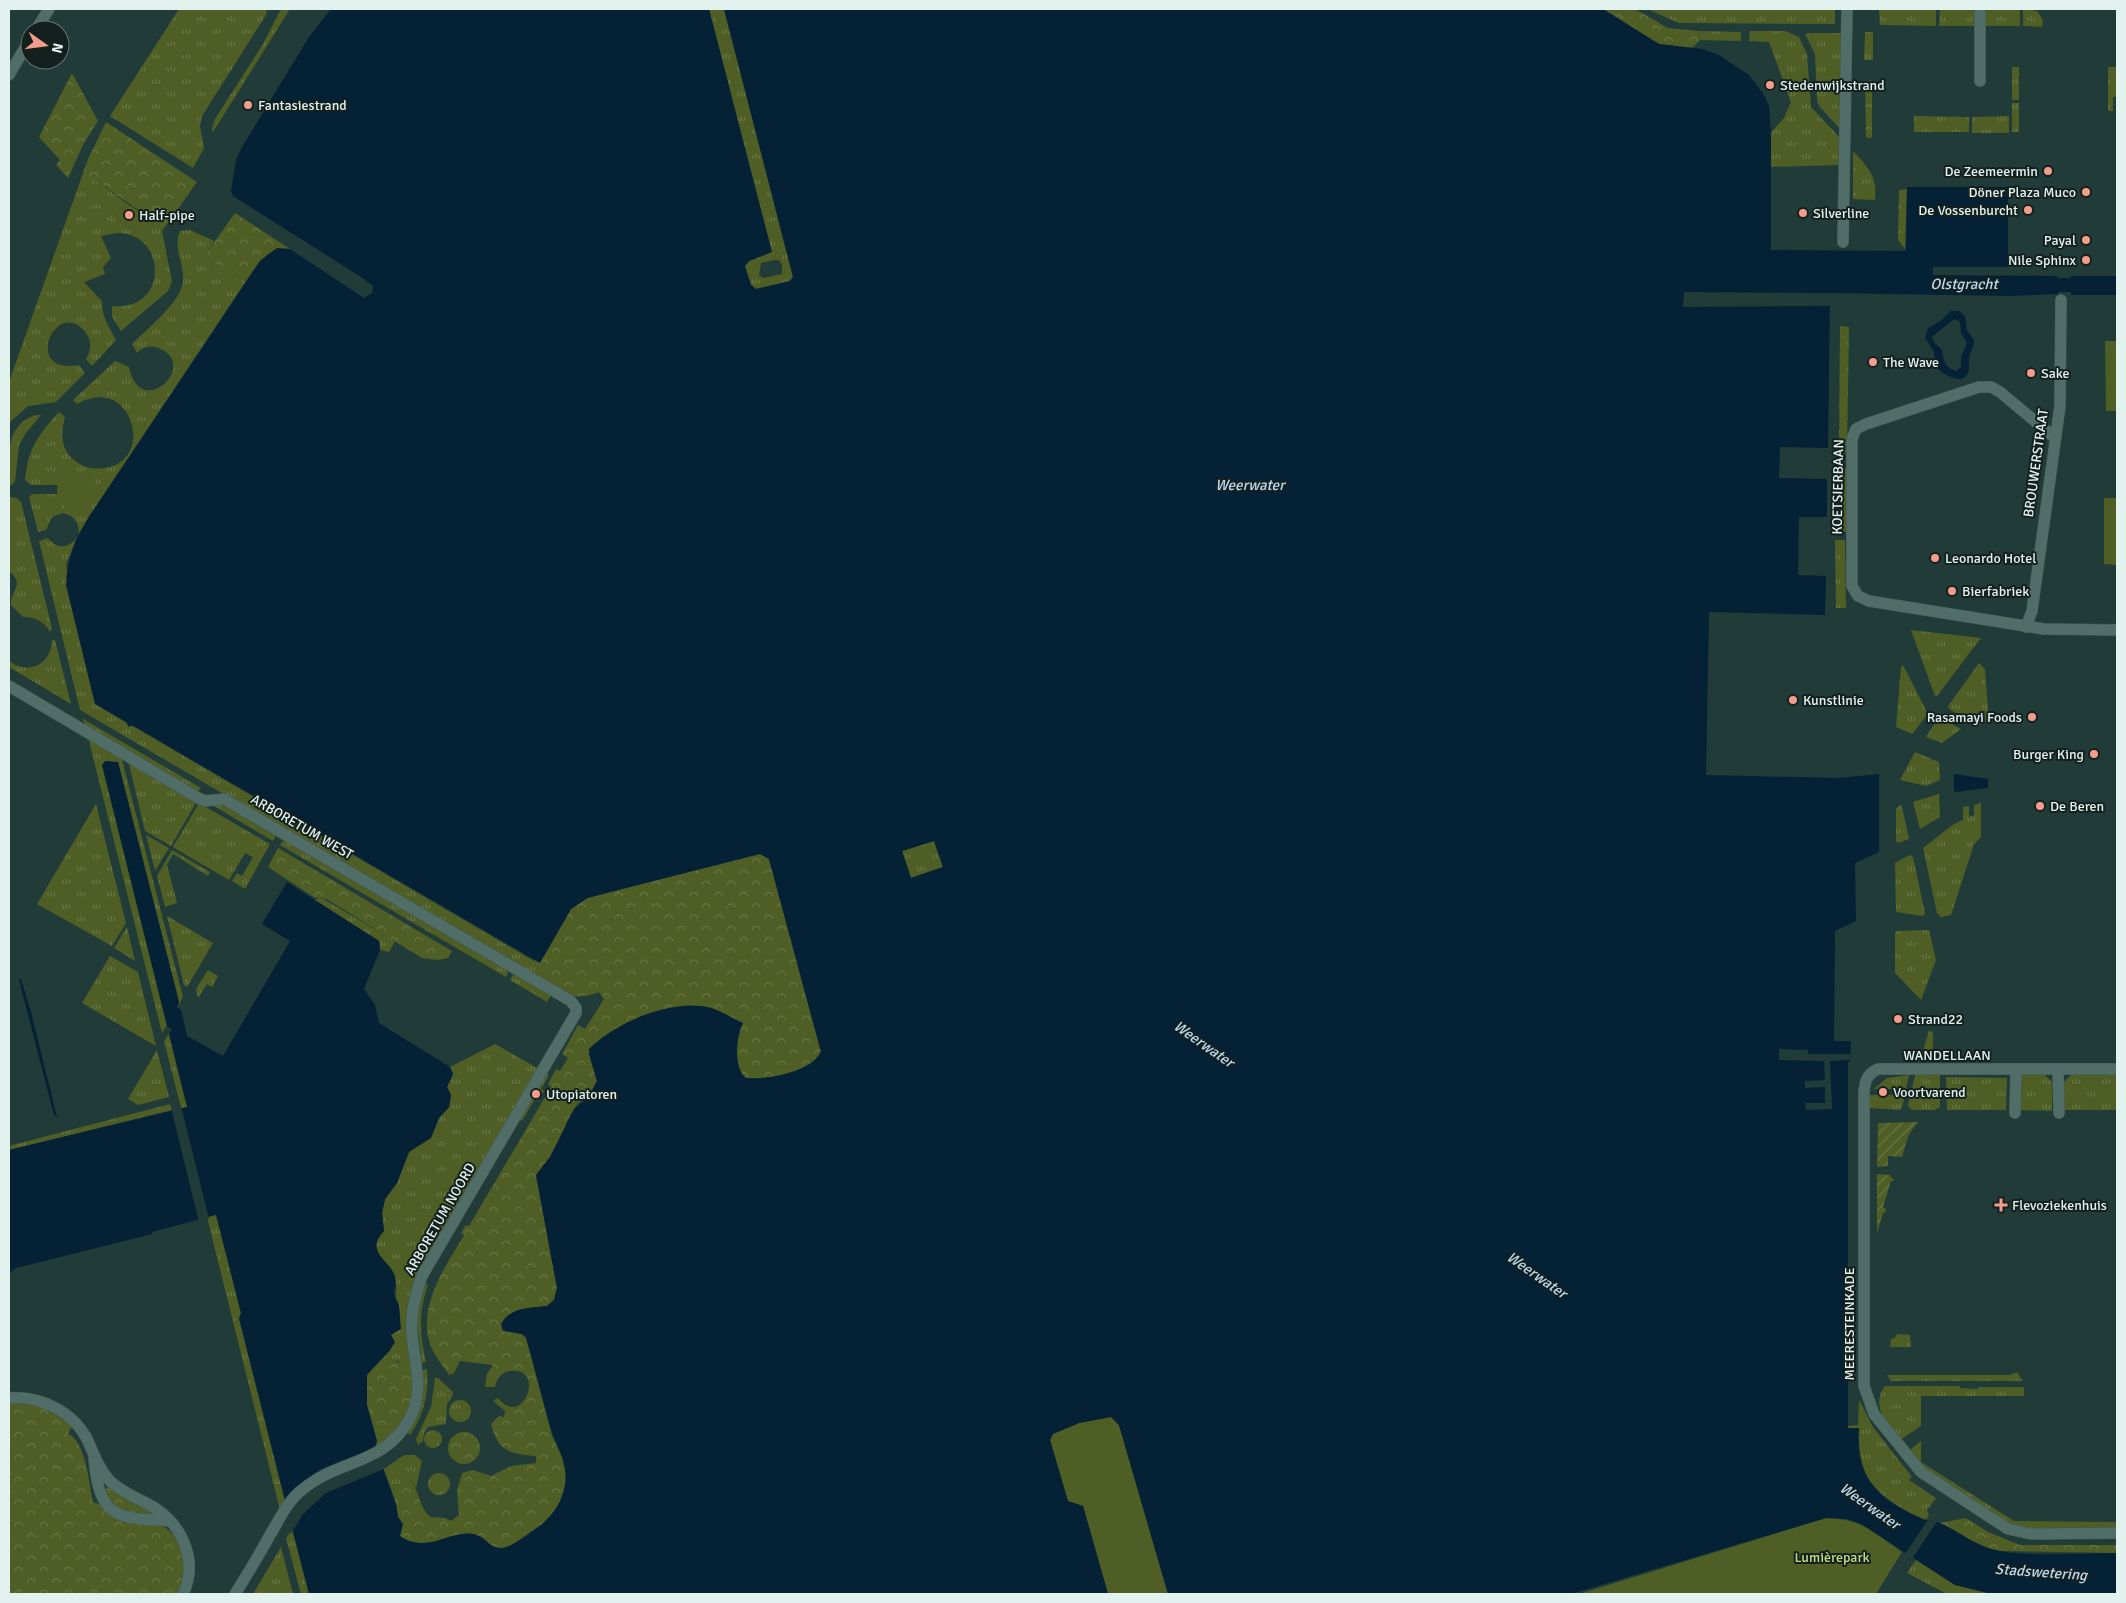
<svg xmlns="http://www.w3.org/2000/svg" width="2126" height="1603" viewBox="0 0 2126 1603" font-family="Signika,sans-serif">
<defs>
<pattern id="grass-tufts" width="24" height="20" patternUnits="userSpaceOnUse" patternTransform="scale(1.25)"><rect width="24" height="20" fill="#4e5e25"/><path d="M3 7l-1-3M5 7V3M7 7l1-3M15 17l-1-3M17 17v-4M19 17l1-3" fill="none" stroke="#677645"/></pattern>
<pattern id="forest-crowns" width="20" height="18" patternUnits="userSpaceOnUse" patternTransform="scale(1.25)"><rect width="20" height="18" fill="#4e5e25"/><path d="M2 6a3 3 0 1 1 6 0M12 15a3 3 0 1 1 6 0" fill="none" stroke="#677645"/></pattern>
<pattern id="garden-furrows" width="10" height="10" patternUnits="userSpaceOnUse" patternTransform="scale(1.25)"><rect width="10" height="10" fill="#4e5e25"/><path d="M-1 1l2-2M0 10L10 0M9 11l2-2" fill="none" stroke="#677645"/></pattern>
</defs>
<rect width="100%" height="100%" fill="#213c38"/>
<!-- grass -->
<g fill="url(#grass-tufts)" fill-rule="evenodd">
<polygon points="179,9 267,9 266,15 202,116 200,126 204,148 193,168 110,116"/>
<polygon points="281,9 290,9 213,132 212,128 215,119 263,44"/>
<path d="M709,9h15l69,268c-6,9 -26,11 -37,12l-5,-4 -7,-19 5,-5 22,-9zM774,260h5l3,5v9l-19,4 -4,-3 2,-12z"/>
<polygon points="1647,9 1835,9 1835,24 1679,23"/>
<polygon points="1879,9 1936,9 1936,26 1880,25"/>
<polygon points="1940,9 1975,9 1976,26 1939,26"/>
<polygon points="1984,9 2020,9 2020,26 1983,26"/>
<polygon points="2023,9 2037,11 2043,20 2042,27 2023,26"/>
<polygon points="1699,31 1741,32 1741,41 1700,40"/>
<polygon points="1750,31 1785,31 1799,37 1807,54 1811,107 1842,140 1842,165 1770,167 1771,133 1784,118 1791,102 1769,42 1749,41"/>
<polygon points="1865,32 1873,32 1873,60 1864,60"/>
<polygon points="1809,33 1843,33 1842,131 1819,106 1817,100 1815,54 1805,34"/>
<rect x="2012" y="67" width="7" height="33"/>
<polygon points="2108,67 2117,67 2117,97 2113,97 2113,111 2108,111"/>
<rect x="2012" y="103" width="7" height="29"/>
<polygon points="1914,116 1969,117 1969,132 1914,132"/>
<polygon points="2009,116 2009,133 1972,133 1972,117"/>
<path d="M1853,151c15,16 25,26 22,49l-22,-1z"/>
<path d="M88,159l-1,15 38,28 -10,15 18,12 7,-11 22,13 10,50 -4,10 -47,40 -9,-14v-11c57,6 55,-71 8,-73 -6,0 -13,2 -19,3l10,22 -8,9 2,7 -21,8 18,19c-1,15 7,26 14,39l-24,26 -6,-7c5,-8 6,-18 0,-26 -30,-39 -65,43 -7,32l6,8 -29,29 -28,4 -19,17v-41z"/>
<polygon points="1907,189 1905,249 1898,240 1899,190"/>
<path d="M190,230l24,11 -10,17 42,23 -167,252c0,-11 -5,-17 -16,-20l-11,4 -6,13 -8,2 -9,-35 3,-3h25l2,6 17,11 10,-2 -25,-30 -3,6h-27l-6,-5c3,-32 13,-45 34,-68l6,5c-4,14 -5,31 8,42 9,8 19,11 31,9 53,-6 28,-96 -27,-64l-4,-4 42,-39 14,6c12,56 72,-4 29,-19 -8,-3 -15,-1 -21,5l-5,-9c15,-15 50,-43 51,-63 1,-19 -10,-32 -3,-50z"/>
<polygon points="1840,326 1849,327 1847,453 1839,451"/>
<path d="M36,415h5l-15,18 -7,12 -4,37 -6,5c0,-27 -6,-62 27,-72z"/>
<rect x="1839" y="468" width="7" height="64"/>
<path d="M9,497l8,1 4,4 31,126 -2,4c-6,-11 -15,-15 -27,-15l-12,-12c-1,-15 15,-20 -2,-34z"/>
<path d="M48,538c8,11 19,11 28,1l-10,26 29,139 439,257 12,-8 -13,22 -453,-265 -41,-169z"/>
<polygon points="1835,540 1845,540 1846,608 1836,608"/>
<polygon points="1911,630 1981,638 1937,696 1935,696"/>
<path d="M52,640h3l16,64 -62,-37v-6c19,15 43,3 43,-21z"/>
<polygon points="1979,663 1985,669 1989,725 1984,720 1980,725 1950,710 1948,706"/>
<polygon points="1903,665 1928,714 1912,734 1896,727 1901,667"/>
<polygon points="1939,717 1961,729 1942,743 1926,737"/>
<polygon points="83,719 201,788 198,792 85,725"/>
<polygon points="88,737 121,756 183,997 177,1008 179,1002 118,762 102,765 167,1025 162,1033"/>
<polygon points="1915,752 1939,762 1940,780 1926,786 1900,780"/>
<polygon points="128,760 197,801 171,846 145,831"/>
<polygon points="1939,794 1940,817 1920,829 1913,802"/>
<polygon points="199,803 270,844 245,889 232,881 237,873 242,876 253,857 245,853 229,880 173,847"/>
<polygon points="225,803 277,834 273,841 214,806"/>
<polygon points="1981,803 1981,837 1974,844 1951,915 1941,917 1937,913 1923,848 1954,824 1963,820 1963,807 1969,806 1969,817 1974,815 1974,805"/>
<polygon points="96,804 126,923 112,946 37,904"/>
<polygon points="1900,805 1902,807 1909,839 1898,843 1896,841 1896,809"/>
<polygon points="146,835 169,848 155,871"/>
<polygon points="285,838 509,970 506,977 280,845"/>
<polygon points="934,841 943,867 911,878 902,851"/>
<polygon points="172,850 210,872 208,876 173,854 167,865 177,903 165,907 157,876"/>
<polygon points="1910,855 1913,857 1925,913 1923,916 1896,912 1895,863"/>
<polygon points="320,897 395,941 389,952 380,950 380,943 376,939 317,903 315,900"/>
<polygon points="167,916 213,943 187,987 184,985"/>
<polygon points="127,927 135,961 114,948"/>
<polygon points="1929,930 1936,960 1921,1000 1895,973 1895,933 1897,931"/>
<polygon points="110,956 138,972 156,1046 82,1003"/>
<polygon points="208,970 218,976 212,987 207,984 198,998 196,989"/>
<polygon points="514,973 551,995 547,1002 510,980"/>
<polygon points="172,1029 169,1034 187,1107 181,1108 164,1041"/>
<polygon points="1929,1031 1933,1032 1933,1059 1920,1060"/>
<path d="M495,1044l44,25 -120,205 -7,106 -13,-19h-6l-6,-7 3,-4c0,-20 11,-60 4,-77 -7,-14 -30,-22 -10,-42l-2,-18 3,-14 12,-16 12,-31 25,-21 5,-13 10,-11 2,-12 -4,-8 6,-13 -3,-7z"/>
<polygon points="157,1050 169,1097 138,1105 128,1099"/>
<polygon points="545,1073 549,1075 541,1089 544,1091 538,1101 535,1099 522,1121 519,1119"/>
<polygon points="2072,1074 2117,1075 2117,1110 2064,1110 2064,1082"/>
<polygon points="1909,1075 1906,1089 1874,1089 1887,1078"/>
<polygon points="1915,1075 1940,1075 1940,1089 1912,1089"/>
<polygon points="2021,1075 2045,1075 2052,1082 2052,1111 2021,1110"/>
<polygon points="1946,1077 2007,1078 2006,1110 1947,1110"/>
<polygon points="1870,1095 1905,1095 1902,1108 1899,1110 1869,1108"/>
<polygon points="1910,1095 1940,1096 1940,1107 1935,1110 1912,1110 1908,1106"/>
<polygon points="170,1104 172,1110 9,1150 9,1146"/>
<polygon points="216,1214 241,1313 239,1319 285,1502 280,1510 207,1217"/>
<path d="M423,1283l5,2c-10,26 -8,51 -2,77l-4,1 -6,-47z"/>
<polygon points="1897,1334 1910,1335 1911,1347 1890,1347 1891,1339 1895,1338"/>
<path d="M427,1369c2,24 -3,46 -17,66l-4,-4 17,-42v-19z"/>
<polygon points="2017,1372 2023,1381 1891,1381 1887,1375 2010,1375"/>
<polygon points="435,1378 438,1378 453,1392 452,1397 447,1404 446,1424 428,1427 424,1433 423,1441 418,1445 416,1439 431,1407"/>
<path d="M1885,1386h75v2l18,1v-2h46v9h-103v30l-21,14c-13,-15 -30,-35 -15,-54z"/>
<circle cx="460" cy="1411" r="11"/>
<path d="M1859,1400l14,27 39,50 -3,3 27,18 -9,12 2,5 -3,5c-26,-10 -56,-29 -66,-57 -3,-10 -2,-24 -1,-35h-11v-2l10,-1z"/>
<circle cx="433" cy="1439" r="9"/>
<polygon points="1921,1441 1921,1462 2014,1521 2117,1522 2117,1528 2018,1529 1925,1471 1910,1453 1911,1449"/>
<polygon points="404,1455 415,1455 422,1461 416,1488 412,1482 392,1492 384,1469"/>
<circle cx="439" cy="1484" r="11"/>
<polygon points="292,1530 309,1594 301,1594 286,1538"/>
<polygon points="281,1547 293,1594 253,1594"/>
<polygon points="1916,1560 1955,1585 1988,1593 2117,1594 1947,1594 1907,1573"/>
</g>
<!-- forest -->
<g fill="url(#forest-crowns)">
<polygon points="1603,9 1635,9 1668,28 1699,31 1700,40 1692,48 1659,44"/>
<polygon points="72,73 98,121 84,143 68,178 56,165 60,160 39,137"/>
<polygon points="1872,80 1872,138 1866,138 1865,83"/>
<polygon points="106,122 197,182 162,231 140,218 143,213 86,174 88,159"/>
<path d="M235,213l55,36c-23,-3 -33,16 -44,32l-43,-23z"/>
<polygon points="278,848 452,951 448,958 438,960 422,958 328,900 320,897 315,898 268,867"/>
<path d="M752,854h8l9,5 52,192c-9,21 -54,29 -75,27 -13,-10 -10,-42 -3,-55l-19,-10 -40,-7 -18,3 -25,7 -52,38 8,27 -9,17 -10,5 -11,18 -3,11 -14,25 -14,18 21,113 -3,12 -7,6 -29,4 -15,20 19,4 4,3 26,99 10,21 4,16 -1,13 -8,25 -9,9 -16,11 -20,14 -11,3 -9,-2 -10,-9 -15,-3 -27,7 -18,2 -14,-1 -8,-6 -4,-32 -4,-12 3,-1 6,-7 11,-2c8,12 7,25 18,35l15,1 6,3 8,-6 -2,-24 5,-18 11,-3 18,6 20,-10 25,-3v-7c-27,-2 -38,-5 -45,-32l8,-8 5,1 1,-6 -12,-10 5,-3c25,32 49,-32 12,-27 -9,1 -13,8 -15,16h-10l2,-13 6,-9 -33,-4 -6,12 -5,2c-7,-11 -17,-22 -20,-34 -10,-38 17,-75 35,-106l-3,-2 5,-8 3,1 82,-139 -3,-3 8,-15 4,2 8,-13 -6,-4 16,-29 7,4 19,-30 -5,-7c-28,12 -42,-3 -66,-17l38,-66 17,-11z"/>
<path d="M387,1354l6,7 12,2c16,22 6,55 -13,73 -5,4 -11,7 -17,11l2,-6 -10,-36 -1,-27 2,-6z"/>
<path d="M9,1402c26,-1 43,9 63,24l-4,8c18,7 21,51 25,68l73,26c22,16 20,43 12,66h-169z"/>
<circle cx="464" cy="1448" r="16"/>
<polygon points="109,1485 161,1517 124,1513 103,1494"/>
<polygon points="1966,1518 1988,1532 2020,1545 2117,1545 2117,1553 2000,1551 1984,1548 1940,1523"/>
</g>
<!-- park -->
<g fill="#4e5e25">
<polygon points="125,202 143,214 133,229 115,217"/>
<polygon points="2105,341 2117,341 2117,411 2106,411"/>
<circle cx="77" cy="491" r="20"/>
<polygon points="2104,498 2117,498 2117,565 2104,564"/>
<polygon points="1111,1417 1119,1425 1168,1594 1108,1594 1083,1506 1068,1502 1050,1440 1052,1434 1079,1423"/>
<path d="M1826,1518c37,1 47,14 76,34l-26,42h-297z"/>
</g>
<!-- garden -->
<g fill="url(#garden-furrows)">
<path d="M1919,1122c-11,9 -13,22 -17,35l-14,-1v10l-11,1 1,-44z"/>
<polygon points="1877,1174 1890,1175 1894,1181 1891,1181 1883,1207 1886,1209 1885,1213 1883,1213 1877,1233"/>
</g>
<!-- water -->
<g fill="#042136" fill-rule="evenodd">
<path d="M331,9h378l63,243 -23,9 -4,5 6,19 5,4 34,-8 3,-4 -69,-268h879l56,35 44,5 16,6 30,20 15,20 5,11 2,27v117l135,1 1,-64h101v80h-75v8l124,1 1,2h12l1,-2h46v19h-46v-3h-13v2l-47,2 -181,-3 -2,155 -48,-1 -1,31 48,1v38h-28l-1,58 28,1 -1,39 -116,-3 -3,163 133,3 40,-4v78l-24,11 1,58 -21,10 -1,110h17l-1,21h-2v366h11c-3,52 19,71 64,91 6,2 13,2 19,5 20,9 35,23 58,27 37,6 79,2 117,2v41l-129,-1 -33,-8 -94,-61 -14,-5 -21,-1 -255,76h-403l-49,-169 -8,-8 -32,6 -26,11 -3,6 18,61 15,5 25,88h-799l-70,-276 2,-5 -25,-98 -64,17v2l-136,34 -7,5v-123l178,-43 -18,-73 3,-5 -5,-3 -65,-261 3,-4 13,1 61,240 -2,5 4,3 6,26 36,20 67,-115 -28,-17 25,-42 92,59 1,9 -16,39 11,16 4,18 71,44 3,7 -6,13 4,8 -2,12 -10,11 -8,20 -22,14 -12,31 -12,16 -3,14 2,18c-21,22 8,30 11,47 2,6 -1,11 -1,16 1,5 4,7 5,11 1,8 1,16 2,24l-10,6 4,7 -5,8 -23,25v30l10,36 -2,6 21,57 2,13 5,7 -3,12c28,19 48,-6 73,-2 11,1 17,16 30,14 10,-2 21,-11 30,-17 25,-17 40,-43 29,-74 -4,-12 -10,-22 -13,-35 -8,-28 -15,-57 -23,-84l-4,-4 -19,-3 -2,-7c9,-17 29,-16 46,-18l7,-6 3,-12 -21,-113 14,-18 24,-48 14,-11 9,-17 -8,-27v-5c26,-26 81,-50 118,-42 13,2 23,12 36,16 -7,13 -10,45 3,55 21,2 66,-6 75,-26l-52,-193 -9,-5 -173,44 -16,11 -31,54 -408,-238 -3,2 -3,-5 -31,-18 -29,-119c1,-28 10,-47 24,-70l170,-254 17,-13 13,1 74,49 8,-5 1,-7 -15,-11 -125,-79 -2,-5 5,-31 6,-13 67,-110zM934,841l9,26 -32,11 -9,-27z"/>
<path d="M1950,311h9l6,5 2,14 7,10c0,8 -5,13 -5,20 -1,2 0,5 0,8 -2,21 -26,7 -34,-2l-1,-14 -9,-14 3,-10 14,-8zM1954,319l6,3 1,11 6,10 -6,14v10l-5,4c-12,-4 -12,-10 -14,-21l-8,-8 -2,-5z"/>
<polygon points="1954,774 1988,779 1988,788 1954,792"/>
<polygon points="21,979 31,1012 57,1117 54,1115 19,980"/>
</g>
<!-- pier -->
<g fill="#213c38">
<polygon points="1684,292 1830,293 1830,306 1683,307"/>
<polygon points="1779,1049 1808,1050 1808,1054 1850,1054 1850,1060 1830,1061 1832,1109 1806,1110 1805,1103 1825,1103 1825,1087 1805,1088 1805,1081 1825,1080 1824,1061 1779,1060"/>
<polygon points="181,1106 209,1219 199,1222 171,1108"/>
<polygon points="378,1447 386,1468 326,1493 303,1514 291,1534 282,1503 296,1487 321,1469"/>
<polygon points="1929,1518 1938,1520 1912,1559 1905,1554"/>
</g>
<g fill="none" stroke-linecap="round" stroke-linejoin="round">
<defs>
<g id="minor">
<polyline points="36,30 49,9"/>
<polyline points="9,75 30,39"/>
<polyline points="1980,81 1980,9"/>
<polyline points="1843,242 1847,9"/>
<polyline points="2054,437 2000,392 1991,387 1979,387 1866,424 1856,429 1852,439 1852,586 1858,596 1869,601 2044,629 2117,630"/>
<polyline points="2026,627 2032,611 2060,406 2061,300"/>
<path d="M9,686l191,113 6,2 18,-2 347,202 5,7v5l-154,263c-7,19 -12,38 -10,59 3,31 13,56 -3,85 -25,45 -70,39 -106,69 -16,12 -23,30 -33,46 -11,20 -23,40 -35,59"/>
<path d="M2117,1069h-239c-11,5 -13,12 -14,23v294l10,28 47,58 87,57 23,5 86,-1"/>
<polyline points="2058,1070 2059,1113"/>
<polyline points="2015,1113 2016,1070"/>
<path d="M9,1398c31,-3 65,14 79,43 6,14 11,28 22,40 12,12 30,18 45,27 29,19 43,55 28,86"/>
<path d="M94,1459c6,59 21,59 75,62"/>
</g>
</defs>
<!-- minor casing -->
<use href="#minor" stroke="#405955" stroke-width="12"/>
<!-- minor -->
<use href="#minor" stroke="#516d68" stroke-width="11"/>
</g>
<!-- markers -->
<g fill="#f49d8d" stroke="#14201e" stroke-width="2">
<circle cx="1770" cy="85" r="5"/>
<circle cx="248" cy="105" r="5"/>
<circle cx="2048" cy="171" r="5"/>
<circle cx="2086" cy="192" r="5"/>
<circle cx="2028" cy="210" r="5"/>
<circle cx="1803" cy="213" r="5"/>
<circle cx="129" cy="215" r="5"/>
<circle cx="2086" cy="240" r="5"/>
<circle cx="2086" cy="260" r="5"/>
<circle cx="1873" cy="362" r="5"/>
<circle cx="2031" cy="373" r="5"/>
<circle cx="1935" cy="558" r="5"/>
<circle cx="1952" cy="591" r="5"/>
<circle cx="1793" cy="700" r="5"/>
<circle cx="2032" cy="717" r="5"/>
<circle cx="2094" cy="754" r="5"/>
<circle cx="2040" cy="806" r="5"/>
<circle cx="1898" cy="1019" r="5"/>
<circle cx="1883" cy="1092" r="5"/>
<circle cx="536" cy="1094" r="5"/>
<path d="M1998.5 1197.5h5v5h5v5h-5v5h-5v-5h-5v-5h5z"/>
</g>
<g text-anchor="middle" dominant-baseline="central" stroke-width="4" stroke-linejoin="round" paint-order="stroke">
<!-- poi labels -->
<g font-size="14" fill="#e2f2ef" stroke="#14201e" text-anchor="start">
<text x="1780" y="85">Stedenwijkstrand</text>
<text x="258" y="105">Fantasiestrand</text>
<text x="2038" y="171" text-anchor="end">De Zeemeermin</text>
<text x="2076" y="192" text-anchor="end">Döner Plaza Muco</text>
<text x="2018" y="210" text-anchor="end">De Vossenburcht</text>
<text x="1813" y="213">Silverline</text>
<text x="139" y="215">Half-pipe</text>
<text x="2076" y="240" text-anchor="end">Payal</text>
<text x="2076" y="260" text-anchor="end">Nile Sphinx</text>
<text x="1883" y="362">The Wave</text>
<text x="2041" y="373">Sake</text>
<text x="1945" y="558">Leonardo Hotel</text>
<text x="1962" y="591">Bierfabriek</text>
<text x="1803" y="700">Kunstlinie</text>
<text x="2022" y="717" text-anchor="end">Rasamayi Foods</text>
<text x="2084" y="754" text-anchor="end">Burger King</text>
<text x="2050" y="806">De Beren</text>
<text x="1908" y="1019">Strand22</text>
<text x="1893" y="1092">Voortvarend</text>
<text x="546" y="1094">Utopiatoren</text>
<text x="2012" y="1205">Flevoziekenhuis</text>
</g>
<!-- street labels -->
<g font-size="14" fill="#e2f2ef" stroke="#14201e">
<text transform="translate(2036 463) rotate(-82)">BROUWERSTRAAT</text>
<text transform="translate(1838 487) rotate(-89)">KOETSIERBAAN</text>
<text transform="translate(302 827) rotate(30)">ARBORETUM WEST</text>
<text x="1947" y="1055">WANDELLAAN</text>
<text transform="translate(440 1219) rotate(-60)">ARBORETUM NOORD</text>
<text transform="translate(1849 1324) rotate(-90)">MEERESTEINKADE</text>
</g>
<!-- park labels -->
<g font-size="14" fill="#c4df85" stroke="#14201e">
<text x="1832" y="1557">Lumièrepark</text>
</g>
<!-- water labels -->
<g font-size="15" font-style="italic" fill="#bbd9f2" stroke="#14201e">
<text x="1964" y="284">Olstgracht</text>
<text x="1250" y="485">Weerwater</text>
<text transform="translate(1204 1044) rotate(35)">Weerwater</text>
<text transform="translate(1537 1275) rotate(35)">Weerwater</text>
<text transform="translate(1870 1506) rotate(35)">Weerwater</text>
<text transform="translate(2041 1572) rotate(4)">Stadswetering</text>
</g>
</g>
<!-- border -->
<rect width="2126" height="1603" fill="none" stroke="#e2f2ef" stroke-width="20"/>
<!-- north arrow -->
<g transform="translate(45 45) rotate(104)"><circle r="24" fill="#14201e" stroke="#667472"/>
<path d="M0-4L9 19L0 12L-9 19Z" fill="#f49d8d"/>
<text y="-8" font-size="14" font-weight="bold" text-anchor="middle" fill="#e2f2ef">N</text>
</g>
</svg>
